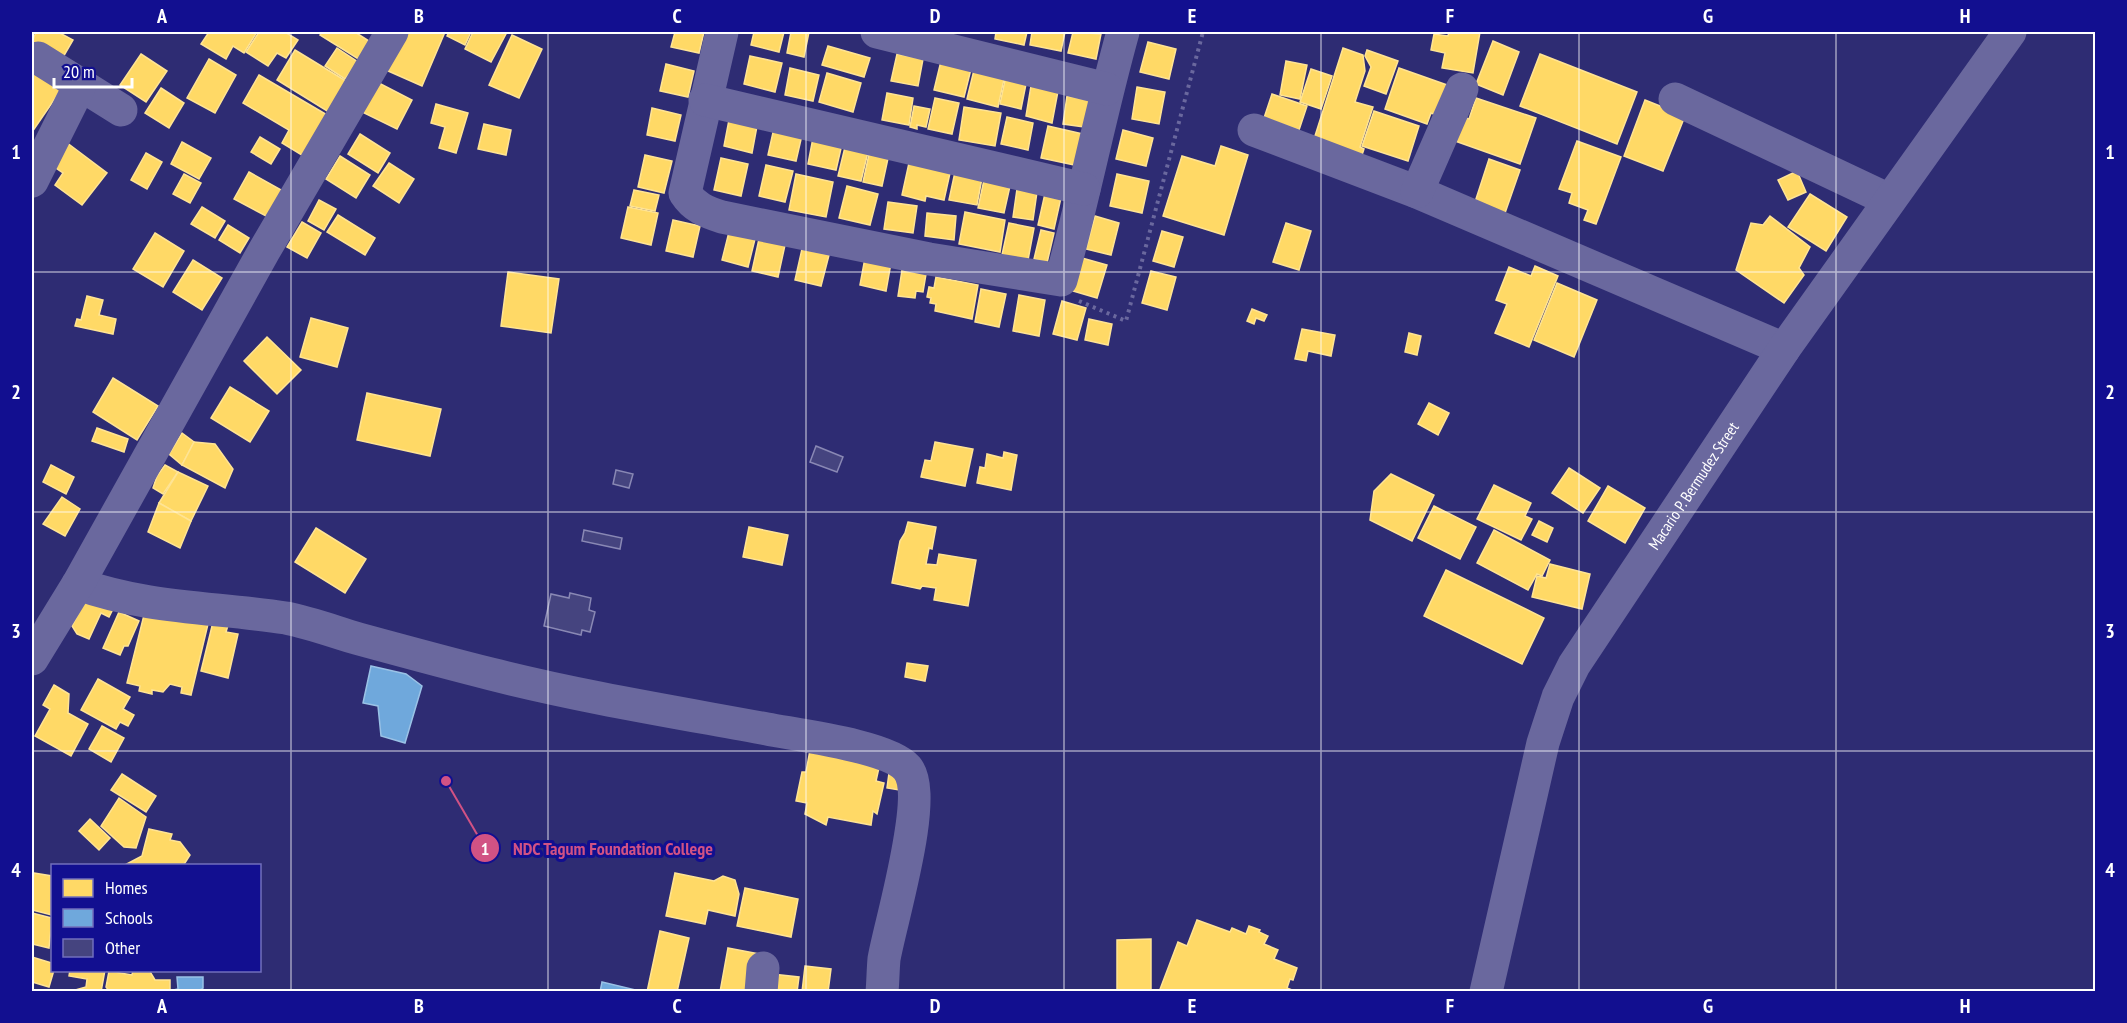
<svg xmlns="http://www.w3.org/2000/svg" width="2127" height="1023" viewBox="0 0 2127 1023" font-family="'PT Sans Narrow',sans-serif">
<rect width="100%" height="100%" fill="#2e2c73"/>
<!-- homes -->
<g fill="#ffd966" stroke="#ffe494" stroke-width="1.5">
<polygon points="36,32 58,32 73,40 62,59 32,42"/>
<polygon points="209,32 257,32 244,53 233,46 226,59 201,44"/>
<polygon points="259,32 285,32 298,40 286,58 277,53 268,66 246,52"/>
<polygon points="322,32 355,32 372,43 360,60 320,35"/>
<polygon points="403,32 445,32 422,86 386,70"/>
<polygon points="449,32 471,32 465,45 447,36"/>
<polygon points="473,32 507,32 491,62 465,49"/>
<polygon points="675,32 704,32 699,53 671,47"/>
<polygon points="754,32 784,32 779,52 751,45"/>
<polygon points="791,32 809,32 804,57 787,53"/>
<polygon points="996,32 1027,32 1024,45 995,39"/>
<polygon points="1032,32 1065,32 1061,51 1030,45"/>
<polygon points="1073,32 1101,34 1096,59 1068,53"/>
<polygon points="1449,32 1480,32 1473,73 1442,68 1445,53 1431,50 1434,34 1448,36"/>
<polygon points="512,35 542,49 519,98 489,85"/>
<polygon points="1493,41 1519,52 1503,95 1476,84"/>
<polygon points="1148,42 1176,49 1169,79 1140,72"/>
<polygon points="828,46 870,58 864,77 822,65"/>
<polygon points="337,48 358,62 345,79 325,66"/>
<polygon points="1343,48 1363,55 1365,71 1355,102 1373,107 1360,147 1364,149 1362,155 1314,139"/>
<polygon points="295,50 351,84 332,114 277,80"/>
<polygon points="1367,50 1398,61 1386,94 1364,86 1371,67 1365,56"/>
<polygon points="141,54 167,71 146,102 120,85"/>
<polygon points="897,54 923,59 918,86 891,81"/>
<polygon points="1540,54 1637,92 1617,144 1520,106"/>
<polygon points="750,56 782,63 775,92 744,84"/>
<polygon points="209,59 236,75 215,113 187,98"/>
<polygon points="941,61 971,69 964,97 934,90"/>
<polygon points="1286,61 1307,65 1300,99 1280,95"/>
<polygon points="666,64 694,71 688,97 660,91"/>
<polygon points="32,65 63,87 32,132"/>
<polygon points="790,68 819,75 813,101 785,95"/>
<polygon points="1399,68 1450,86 1439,116 1431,113 1427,124 1385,109"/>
<polygon points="1311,69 1332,76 1321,109 1300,102"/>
<polygon points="974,70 1004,79 998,107 967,99"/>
<polygon points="827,73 861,83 853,112 819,102"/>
<polygon points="259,75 329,116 305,157 282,143 289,130 243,103"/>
<polygon points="373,80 412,100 397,129 358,110"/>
<polygon points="1005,80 1026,84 1021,109 1000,104"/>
<polygon points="1031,86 1058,91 1052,123 1026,116"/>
<polygon points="1137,87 1165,92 1159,124 1132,119"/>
<polygon points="161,88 184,103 169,128 145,113"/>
<polygon points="887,93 913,98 909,125 882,120"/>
<polygon points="1272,94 1307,106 1299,130 1264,118"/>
<polygon points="1067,96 1096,101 1091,128 1063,124"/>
<polygon points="935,98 959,103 952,134 928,129"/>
<polygon points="1476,98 1536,118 1520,164 1455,141 1463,117 1469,119"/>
<polygon points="1645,100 1685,116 1663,171 1624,156"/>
<polygon points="436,104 468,113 456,153 439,148 445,127 431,123"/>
<polygon points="914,106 930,109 926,127 917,125 917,129 910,127"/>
<polygon points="964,107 1001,113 995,146 959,140"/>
<polygon points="652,108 681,115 675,141 647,135"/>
<polygon points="1374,111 1419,126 1408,161 1362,146"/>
<polygon points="1007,117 1033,123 1028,150 1001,144"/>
<polygon points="729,120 757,126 752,153 724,146"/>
<polygon points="484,124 511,130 506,155 478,149"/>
<polygon points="1048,126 1092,136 1084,167 1041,158"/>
<polygon points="774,128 802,135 796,161 768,155"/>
<polygon points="1123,130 1153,138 1146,166 1116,159"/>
<polygon points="360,134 390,153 378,173 348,154"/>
<polygon points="260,137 280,149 271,164 251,152"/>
<polygon points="813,138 842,144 836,170 808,164"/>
<polygon points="1577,141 1621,157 1596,224 1584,220 1588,210 1569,203 1572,193 1559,189"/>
<polygon points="66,142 107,173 82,205 55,185 63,173 50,164"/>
<polygon points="182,142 211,158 199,179 171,164"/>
<polygon points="846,143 869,148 861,181 838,176"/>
<polygon points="871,145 890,149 882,186 863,182"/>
<polygon points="1221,146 1248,155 1224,235 1163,216 1182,156 1215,166"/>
<polygon points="146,153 162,162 147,189 131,180"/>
<polygon points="645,155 672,161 664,193 638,187"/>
<polygon points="340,156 370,175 356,198 326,179"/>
<polygon points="721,158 748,164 741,196 714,190"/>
<polygon points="1489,159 1520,170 1505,213 1475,202"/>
<polygon points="389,163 414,179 399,203 373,186"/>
<polygon points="909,163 950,173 944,200 926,196 925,201 902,195"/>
<polygon points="766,165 793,171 785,202 759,196"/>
<polygon points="1797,171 1806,192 1788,200 1778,180"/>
<polygon points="249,172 283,191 268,217 234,199"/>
<polygon points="955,172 982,178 977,205 949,200"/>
<polygon points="184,174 201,183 190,203 173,194"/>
<polygon points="796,174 833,182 826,217 789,210"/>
<polygon points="1117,174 1149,181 1142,213 1110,206"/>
<polygon points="984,180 1010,186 1004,213 978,208"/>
<polygon points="847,186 878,194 870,225 839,218"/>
<polygon points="1017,189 1037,192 1033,220 1013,217"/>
<polygon points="1046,189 1062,193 1054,229 1038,225"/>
<polygon points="634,190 659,195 655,211 630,206"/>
<polygon points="1810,194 1847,217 1826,251 1788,227"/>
<polygon points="319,200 336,209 324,230 308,221"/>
<polygon points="888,202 917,206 913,233 884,229"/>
<polygon points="202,207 225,221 215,238 191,224"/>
<polygon points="628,207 658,213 651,245 621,238"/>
<polygon points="965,212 1005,220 1000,252 959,244"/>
<polygon points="927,213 956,216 954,240 925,236"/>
<polygon points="338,215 375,238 365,255 327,232"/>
<polygon points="1095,216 1119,223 1111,255 1086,249"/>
<polygon points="1770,216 1810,247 1799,268 1804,275 1784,303 1736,270 1751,223 1763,225"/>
<polygon points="673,220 700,226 693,257 666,251"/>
<polygon points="302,222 321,233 307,258 287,247"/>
<polygon points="1009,223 1034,228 1028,260 1002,255"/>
<polygon points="1286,223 1311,231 1299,270 1273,262"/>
<polygon points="228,225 249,238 240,253 219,240"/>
<polygon points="730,228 756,235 748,267 722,260"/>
<polygon points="1041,230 1054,233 1047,263 1034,259"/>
<polygon points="1162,231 1183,237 1174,267 1153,261"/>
<polygon points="155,233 184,251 163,287 133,269"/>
<polygon points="759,239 785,245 778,277 752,271"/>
<polygon points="802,249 829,255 821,286 795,280"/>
<polygon points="865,258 891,263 886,291 860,285"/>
<polygon points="1082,258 1107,265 1097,298 1073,291"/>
<polygon points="193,260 222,278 202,310 173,292"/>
<polygon points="1535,266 1558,276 1529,347 1495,333 1507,304 1496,300 1509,267 1531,276"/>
<polygon points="902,270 926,274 923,292 916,291 915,298 898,296"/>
<polygon points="1151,271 1176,277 1167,310 1142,303"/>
<polygon points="508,272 559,279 551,333 501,326"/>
<polygon points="936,277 978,285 972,319 935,311 936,304 930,303 931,298 927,297 929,287 934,288"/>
<polygon points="1557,283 1597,300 1574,357 1534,340"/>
<polygon points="981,289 1006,294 999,327 975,322"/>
<polygon points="1019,295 1045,300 1039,336 1013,331"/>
<polygon points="87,296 103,300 99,315 116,319 113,334 75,326 77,319 81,320"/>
<polygon points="1062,301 1086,308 1077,340 1053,334"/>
<polygon points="1252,309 1267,315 1264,321 1256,318 1254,324 1247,321"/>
<polygon points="311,318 348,328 337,367 300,357"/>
<polygon points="1089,319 1112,324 1108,345 1085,340"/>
<polygon points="1302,329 1335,335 1331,356 1308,351 1306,361 1295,359"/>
<polygon points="1409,333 1421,336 1417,355 1405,352"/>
<polygon points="267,337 301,370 277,394 244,361"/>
<polygon points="113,378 158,406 137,440 93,412"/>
<polygon points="230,387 269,411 250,442 211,418"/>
<polygon points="367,393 441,409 430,456 357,440"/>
<polygon points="1429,403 1449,413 1438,435 1418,424"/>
<polygon points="97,428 128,439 124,452 92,441"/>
<polygon points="182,433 194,442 182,465 169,454"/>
<polygon points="194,442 215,444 233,469 225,488 182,465"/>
<polygon points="935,442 973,449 965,486 921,477 925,460 931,461"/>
<polygon points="1004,452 1017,455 1011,490 977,483 980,467 985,468 987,454 1003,458"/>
<polygon points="51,465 74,477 66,494 43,482"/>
<polygon points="165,465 178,472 163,494 153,488 157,476"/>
<polygon points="1569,468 1600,488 1583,513 1552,493"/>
<polygon points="178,472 208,486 191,521 159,503"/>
<polygon points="1391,474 1434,495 1412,541 1370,520 1374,491"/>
<polygon points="1494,485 1531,503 1525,516 1532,519 1521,540 1477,519"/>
<polygon points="1608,486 1645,508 1625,543 1588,521"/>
<polygon points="62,497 80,509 65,536 43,524"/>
<polygon points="159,503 191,521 180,548 148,532"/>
<polygon points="1434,506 1476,527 1460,559 1418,538"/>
<polygon points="1539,521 1553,528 1547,542 1532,535"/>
<polygon points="908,522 936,527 932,549 929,548 926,564 937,565 939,554 976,560 968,606 934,600 936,588 922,586 920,589 892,583 900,541 905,533"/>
<polygon points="749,527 788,535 782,565 743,557"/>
<polygon points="316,528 366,559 345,593 295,562"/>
<polygon points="1494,530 1550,560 1542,576 1537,574 1528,590 1477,563"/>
<polygon points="1550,564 1590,574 1582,609 1532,597 1537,576 1546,578"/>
<polygon points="1446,570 1544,618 1522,664 1424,616"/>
<polygon points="85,601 113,609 109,617 101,613 89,639 77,634 72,626"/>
<polygon points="145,611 209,620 191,695 181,693 182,687 170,684 163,692 152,690 152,694 139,691 140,686 127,683"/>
<polygon points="119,612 139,621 128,646 124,646 120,655 103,648"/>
<polygon points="214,618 229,622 226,632 238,634 228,678 201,671"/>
<polygon points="907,663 928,666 925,681 905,677"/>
<polygon points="98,679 130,697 123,709 134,715 128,726 120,722 116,729 81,710"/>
<polygon points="54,685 69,694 68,713 88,724 71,756 35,736 50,709 43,705"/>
<polygon points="102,726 124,738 111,762 89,749"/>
<polygon points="810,750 880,763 876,781 884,783 877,814 873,811 871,825 828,817 826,825 805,814 807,803 796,801 802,772 806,772"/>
<polygon points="889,773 901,775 899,790 887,788"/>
<polygon points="122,774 156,796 146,812 111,790"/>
<polygon points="119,798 146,817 136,848 124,847 101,826"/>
<polygon points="90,819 110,838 99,850 79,831"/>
<polygon points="149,829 172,834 170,840 180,842 190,855 183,866 123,866 142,856"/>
<polygon points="34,873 52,876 52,915 32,910 32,888"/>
<polygon points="675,873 714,881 723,876 735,880 739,894 735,916 708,910 705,924 666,916"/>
<polygon points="745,888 798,899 791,937 737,926"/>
<polygon points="32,913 52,918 49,948 32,944"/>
<polygon points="1197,920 1230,932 1232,928 1246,934 1249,926 1260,930 1259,932 1268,936 1264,944 1278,950 1274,959 1297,968 1293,980 1290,979 1287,988 1297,992 1159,992 1178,942 1187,946"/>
<polygon points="660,931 689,938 677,992 647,992"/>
<polygon points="1151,939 1151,992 1117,992 1117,940"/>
<polygon points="728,948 760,954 753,992 720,992"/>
<polygon points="32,957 52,963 54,970 49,987 32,982"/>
<polygon points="805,966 831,969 828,992 802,992"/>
<polygon points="70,970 105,970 101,992 75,992 75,990 86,987 87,979 69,976"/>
<polygon points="133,970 149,970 155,980 170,980 170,992 110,992 106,987 109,971 132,975"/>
<polygon points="772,974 799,977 797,992 770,992"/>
</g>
<!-- schools -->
<g fill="#6fa8dc" stroke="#9ac2e6" stroke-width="1.5">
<polygon points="371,666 406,674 422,686 405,743 381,736 378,706 363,703"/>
<polygon points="177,977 203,977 203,988 197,992 173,992 173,990 178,989"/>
<polygon points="602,982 640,991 640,992 600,992"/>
</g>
<!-- building -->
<g fill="#45447f" stroke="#8988b4" stroke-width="1.5">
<polygon points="816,446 843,457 837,472 810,462"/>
<polygon points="616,470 633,474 629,488 613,484"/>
<polygon points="584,530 622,538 620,549 582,541"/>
<polygon points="570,593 591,598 589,610 595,612 590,632 582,630 581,635 544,626 551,594 569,598"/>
</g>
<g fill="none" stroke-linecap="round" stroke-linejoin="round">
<!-- path -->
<polyline stroke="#6a689e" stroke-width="4" stroke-dasharray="3 4.5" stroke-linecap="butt" points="1079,301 1126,321 1203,32"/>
<!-- minor -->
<g stroke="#6a689e" stroke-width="33">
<path d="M722,32l-37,161c9,14 21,19 37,24l207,42 132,21c23,-82 39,-166 62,-248"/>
<polyline points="877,32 1107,89"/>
<polyline points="38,58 121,110"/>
<polyline points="1675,99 1889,200"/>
<polyline points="705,100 1084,189"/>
<polyline points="1254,130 1417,192 1784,349"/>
<polyline points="32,181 80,85"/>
<polyline points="1417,192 1462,89"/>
<path d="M78,584c70,25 136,23 208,34 25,5 49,14 73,21 44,12 88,24 132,35 91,23 184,38 276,55 31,6 121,17 140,39 23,27 -17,155 -23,191 -1,11 -1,22 -2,33"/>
<polyline points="32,659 78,584 264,251 392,32"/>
<polyline points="761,992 763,968"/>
</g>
<!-- major -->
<path stroke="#6a689e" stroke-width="33" id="s1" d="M1486,992l57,-249 15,-46 16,-32 210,-316 226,-317"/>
</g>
<!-- grid -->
<path fill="none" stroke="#fff" stroke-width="1.5" stroke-opacity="0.55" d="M291,32v960M548,32v960M806,32v960M1064,32v960M1321,32v960M1579,32v960M1836,32v960M32,272h2064M32,512h2064M32,751h2064"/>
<g text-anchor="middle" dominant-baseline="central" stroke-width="6" stroke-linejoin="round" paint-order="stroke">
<!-- street labels -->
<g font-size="16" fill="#fff" stroke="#120f90">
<text stroke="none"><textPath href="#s1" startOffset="555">Macario P. Bermudez Street</textPath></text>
</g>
</g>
<!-- callouts -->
<path fill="none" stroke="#d15284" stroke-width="2" d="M446 781L485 848"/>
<g fill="#d15284" stroke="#120f90" stroke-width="2">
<circle cx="446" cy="781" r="6"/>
<circle cx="485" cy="848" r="15"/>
</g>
<g font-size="18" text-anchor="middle" font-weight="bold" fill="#fff">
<text x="485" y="855">1</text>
</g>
<g font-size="18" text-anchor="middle" font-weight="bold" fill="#d15284" stroke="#120f90" stroke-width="6" stroke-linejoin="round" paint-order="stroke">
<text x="613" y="855">NDC Tagum Foundation College</text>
</g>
<!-- border -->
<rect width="2127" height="1023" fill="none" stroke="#120f90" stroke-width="66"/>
<!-- legend -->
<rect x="51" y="864" width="210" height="108" fill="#120f90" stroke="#716fbc" stroke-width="1.5"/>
<rect x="63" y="879" width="30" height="18" fill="#ffd966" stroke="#716fbc" stroke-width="1.5"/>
<text x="105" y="894" font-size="18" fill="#ffffff">Homes</text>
<rect x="63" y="909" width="30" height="18" fill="#6fa8dc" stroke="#716fbc" stroke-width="1.5"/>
<text x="105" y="924" font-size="18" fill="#ffffff">Schools</text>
<rect x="63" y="939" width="30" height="18" fill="#45447f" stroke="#716fbc" stroke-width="1.5"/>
<text x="105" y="954" font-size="18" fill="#ffffff">Other</text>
<!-- scale -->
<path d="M54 78v9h78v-9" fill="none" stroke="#ffffff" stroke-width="3"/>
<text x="63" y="78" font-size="18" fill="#ffffff" stroke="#120f90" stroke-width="4.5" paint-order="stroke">20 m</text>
<rect x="33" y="33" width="2061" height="957" fill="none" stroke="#fff" stroke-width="2"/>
<g font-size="20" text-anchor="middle" font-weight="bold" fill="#fff">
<text x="162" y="23">A</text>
<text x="419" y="23">B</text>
<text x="677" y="23">C</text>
<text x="935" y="23">D</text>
<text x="1192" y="23">E</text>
<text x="1450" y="23">F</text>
<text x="1708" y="23">G</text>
<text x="1965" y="23">H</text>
<text x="16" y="159">1</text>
<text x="2110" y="159">1</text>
<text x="16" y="399">2</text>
<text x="2110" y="399">2</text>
<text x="16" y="638">3</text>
<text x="2110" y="638">3</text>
<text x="16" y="877">4</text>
<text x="2110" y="877">4</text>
<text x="162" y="1013">A</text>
<text x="419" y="1013">B</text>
<text x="677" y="1013">C</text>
<text x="935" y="1013">D</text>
<text x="1192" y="1013">E</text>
<text x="1450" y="1013">F</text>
<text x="1708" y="1013">G</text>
<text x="1965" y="1013">H</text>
</g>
</svg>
